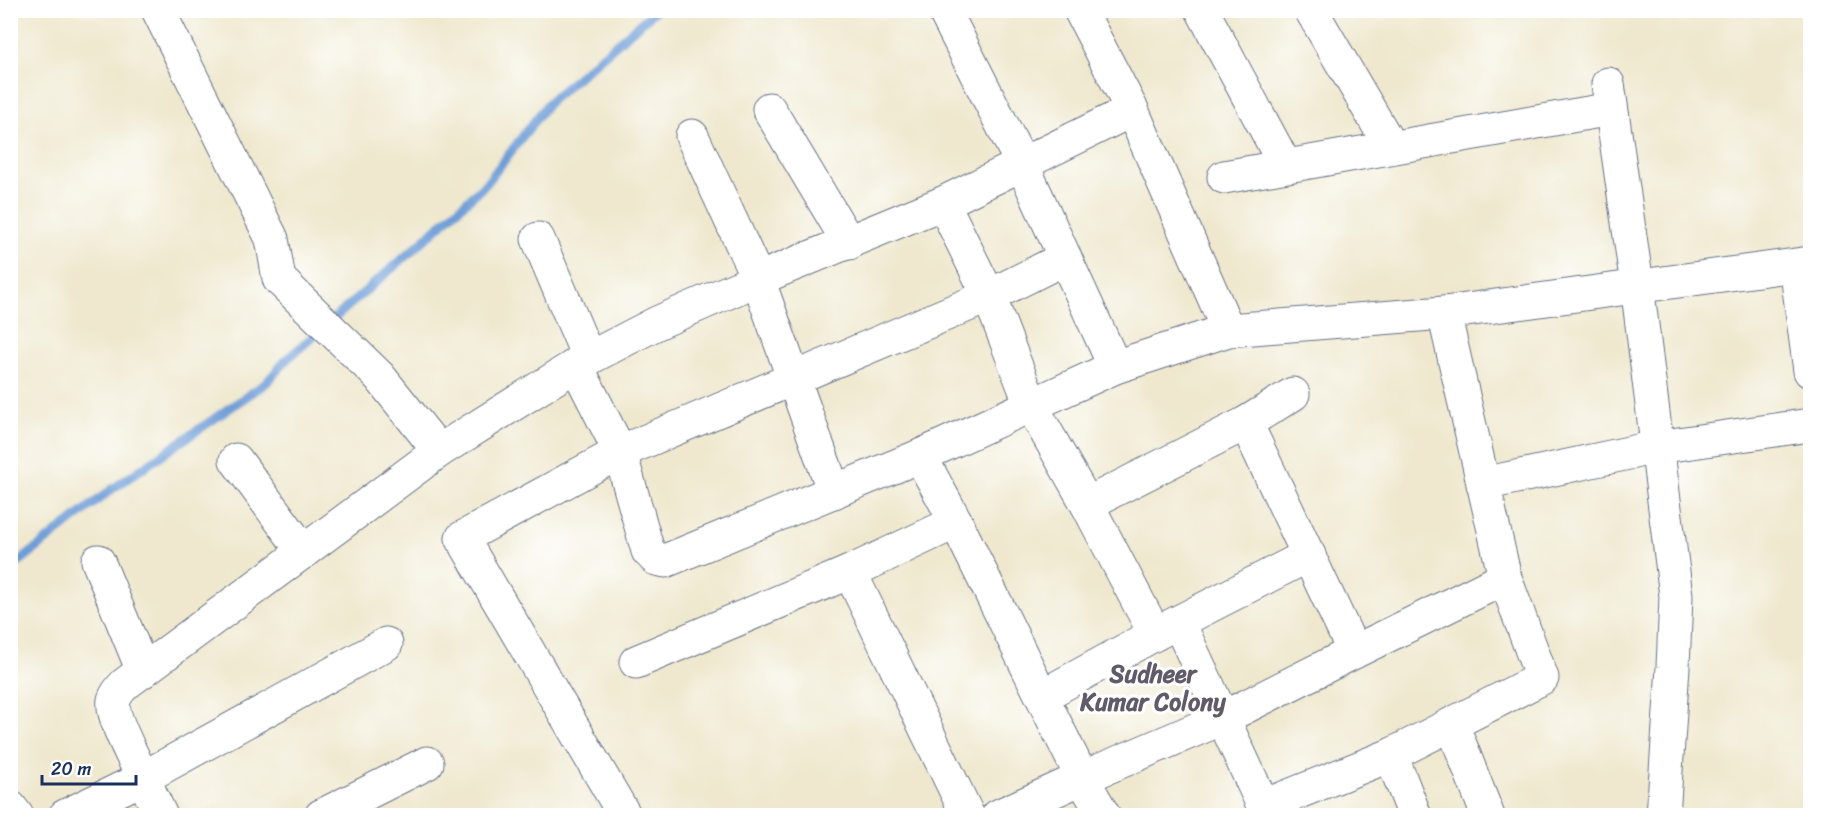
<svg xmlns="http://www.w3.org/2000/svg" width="1821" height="826" viewBox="0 0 1821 826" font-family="Sriracha,sans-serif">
<rect width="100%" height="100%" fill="#fff"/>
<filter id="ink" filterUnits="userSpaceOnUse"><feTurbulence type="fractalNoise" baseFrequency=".0167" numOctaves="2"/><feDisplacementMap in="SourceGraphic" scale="12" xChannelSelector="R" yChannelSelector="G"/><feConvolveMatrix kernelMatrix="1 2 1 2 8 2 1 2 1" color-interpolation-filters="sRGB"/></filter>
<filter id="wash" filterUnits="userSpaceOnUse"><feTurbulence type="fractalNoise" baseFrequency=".008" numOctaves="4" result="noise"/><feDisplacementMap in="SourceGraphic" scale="24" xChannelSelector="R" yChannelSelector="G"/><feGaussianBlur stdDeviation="1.35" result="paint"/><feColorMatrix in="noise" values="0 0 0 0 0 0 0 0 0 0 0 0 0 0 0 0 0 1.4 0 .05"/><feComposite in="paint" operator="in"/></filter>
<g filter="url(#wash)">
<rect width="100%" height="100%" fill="#efe8ce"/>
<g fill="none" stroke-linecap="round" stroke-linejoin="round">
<!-- stream -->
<polyline stroke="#6e9dd7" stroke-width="9" points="10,569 111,490 266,383 287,359 413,250 486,184 549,102 656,10"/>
</g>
</g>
<g filter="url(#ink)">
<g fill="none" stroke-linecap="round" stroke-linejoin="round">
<defs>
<g id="minor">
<polyline points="158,10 272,239 279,279 379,376 439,451 576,365 657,323 758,279 692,136"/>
<polyline points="944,10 1022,164 1115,367"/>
<polyline points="1080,10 1132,110 1228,330"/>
<polyline points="1202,10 1285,165"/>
<polyline points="1311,10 1391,147"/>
<polyline points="1608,84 1637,285 1676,596 1673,667 1663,816"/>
<polyline points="769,109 849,243"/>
<polyline points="1224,177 1611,109"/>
<polyline points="943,203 989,296 1031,405 1087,504 1155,634"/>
<polyline points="538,239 589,359"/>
<polyline points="1796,266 1810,371"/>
<polyline points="576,365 620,452 648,551 656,559 665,561 920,456 1115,367 1228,330 1444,313 1810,263"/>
<polyline points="1246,423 1293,394"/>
<polyline points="920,456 956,522 1082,778 1104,816"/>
<polyline points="236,460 304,552"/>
<polyline points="1483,484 1657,447 1810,425"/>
<polyline points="834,492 758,279 943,203 1132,110"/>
<polyline points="1087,504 1246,423 1354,652"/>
<polyline points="98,561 143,671"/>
<polyline points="850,572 968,816"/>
<polyline points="1179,623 1268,816"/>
<polyline points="636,662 850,572 956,522"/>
<polyline points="1042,696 1155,634 1309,555"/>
<polyline points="1452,724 1488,816"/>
<polyline points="1391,755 1415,816"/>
<polyline points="1264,806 1391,755 1542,678 1505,578 1444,313"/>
<polyline points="10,807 17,816"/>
<path d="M65,816l78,-38c-7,-16 -33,-62 -29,-78 2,-6 6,-11 11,-16l314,-233"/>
<polyline points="161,816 143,778 386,644"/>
<polyline points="321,816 427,763"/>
<polyline points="625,816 462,538 620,452 989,296 1065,258"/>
<polyline points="998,816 1082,778 1223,718 1354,652 1505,578"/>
</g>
</defs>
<!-- minor casing -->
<use href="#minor" stroke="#657085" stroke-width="35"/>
<!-- minor -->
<use href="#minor" stroke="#fff" stroke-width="33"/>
</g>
</g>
<g text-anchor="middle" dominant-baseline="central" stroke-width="6" stroke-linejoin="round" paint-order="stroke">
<!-- neighbourhood labels -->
<g font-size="24" font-weight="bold" fill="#605b69" stroke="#fff">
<text x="1153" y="674">Sudheer<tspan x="1153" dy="28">Kumar Colony</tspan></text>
</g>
</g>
<!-- margin -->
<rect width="1821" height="826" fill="none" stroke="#fff" stroke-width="36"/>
<!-- scale -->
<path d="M42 775v9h94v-9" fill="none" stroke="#1b2f5e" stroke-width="3"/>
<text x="51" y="775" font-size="18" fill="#1b2f5e" stroke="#ffffff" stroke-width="4.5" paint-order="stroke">20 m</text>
</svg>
